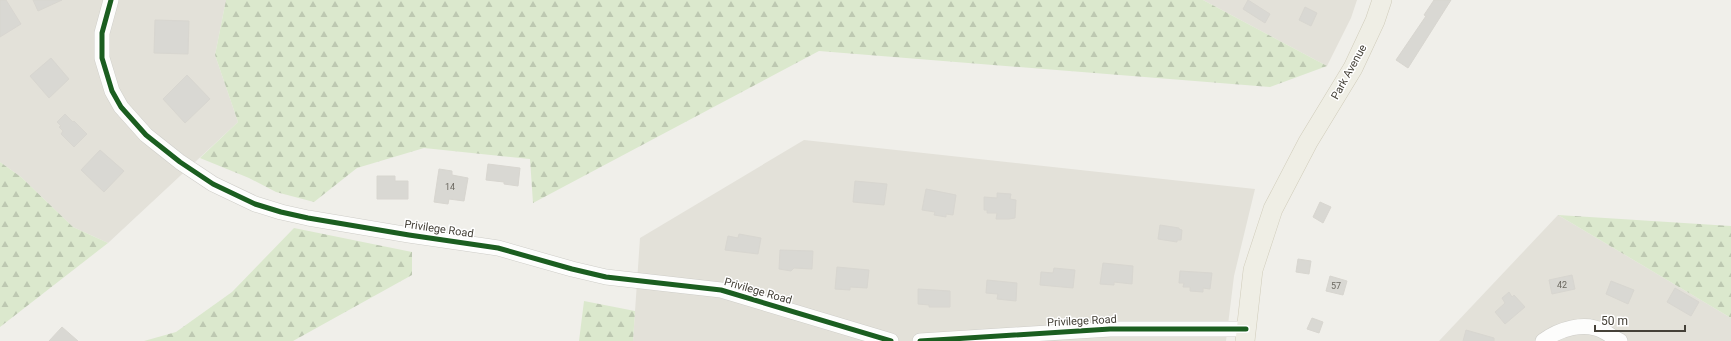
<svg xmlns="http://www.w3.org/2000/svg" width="1731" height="341" viewBox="0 0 1731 341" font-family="Roboto,sans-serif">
<defs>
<pattern id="forest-firs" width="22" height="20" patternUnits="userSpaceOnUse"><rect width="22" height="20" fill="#dbe8cd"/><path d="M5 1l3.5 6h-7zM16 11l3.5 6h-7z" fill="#bdc8b1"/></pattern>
</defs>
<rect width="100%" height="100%" fill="#f0efea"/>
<!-- residential -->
<g fill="#e3e1d9">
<polygon points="0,0 226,0 215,55 238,122 108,243 73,227 21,177 0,162"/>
<polygon points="1203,0 1357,0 1351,18 1327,66"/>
<polygon points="804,140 1255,189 1234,276 1226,341 633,341 640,238"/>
<polygon points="1558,215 1731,318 1731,341 1439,341"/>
</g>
<!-- forest -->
<g fill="url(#forest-firs)">
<polygon points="226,0 1203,0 1327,66 1270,87 819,51 533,203 530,159 424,148 357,168 314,202 276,192 249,178 200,158 238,122 215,55"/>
<polygon points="0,162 21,177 73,227 108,243 0,327"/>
<polygon points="1558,215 1731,226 1731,318"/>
<polygon points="294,228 412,252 412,275 293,341 144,341 176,332 232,292"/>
<polygon points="584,301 635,311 633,341 579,341"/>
</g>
<!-- building -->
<g fill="#d9d8d3" stroke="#d8d6d0">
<polygon points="0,0 6,0 21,24 0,37"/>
<polygon points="33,0 62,0 38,11"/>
<polygon points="1248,0 1270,14 1265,23 1243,9"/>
<polygon points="1434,0 1451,0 1408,68 1396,60 1426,16 1424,15"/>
<polygon points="1305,7 1317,13 1311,26 1299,20"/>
<polygon points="155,20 189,21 188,54 154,53"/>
<polygon points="51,58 69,79 49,98 30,76"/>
<polygon points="187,75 210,99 185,123 163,99"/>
<polygon points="65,114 73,122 74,121 87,134 74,147 61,134 63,131 59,127 61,126 57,122"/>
<polygon points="100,150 124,171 104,192 81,170"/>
<polygon points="488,164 520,168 518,186 504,184 504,182 486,180"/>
<polygon points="439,169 452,171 452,175 468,178 464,201 449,199 448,204 434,202"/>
<polygon points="377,176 395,176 395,181 408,181 408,199 377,199"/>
<polygon points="855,181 887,184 884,205 853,202"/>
<polygon points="926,189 956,195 953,215 946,214 946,217 934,215 935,212 922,210"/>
<polygon points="997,193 1011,194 1010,199 1016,200 1015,218 1009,219 996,219 997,213 987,213 987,210 984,210 984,197 997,198"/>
<polygon points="1320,202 1331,207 1323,223 1313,217"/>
<polygon points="1160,225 1179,228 1179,229 1182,230 1181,240 1177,240 1177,242 1158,239"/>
<polygon points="739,234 761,238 758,254 725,250 728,236 738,238"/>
<polygon points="780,250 813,251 812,269 794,268 791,271 779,269"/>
<polygon points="1298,259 1311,261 1309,274 1296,272"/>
<polygon points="1103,263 1133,266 1132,284 1114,282 1114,285 1100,284"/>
<polygon points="837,267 869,270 867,288 850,287 850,290 835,289"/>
<polygon points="1054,268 1075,270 1073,288 1040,285 1041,272 1053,273"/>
<polygon points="1180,271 1212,273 1210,289 1203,288 1203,292 1190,291 1190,287 1183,287 1184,283 1179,283"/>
<polygon points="1572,275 1575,289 1552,294 1549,280"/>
<polygon points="1330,276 1347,281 1343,295 1326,291"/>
<polygon points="987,280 1017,283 1016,301 997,299 998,294 986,293"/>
<polygon points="1611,281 1634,290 1628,304 1606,294"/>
<polygon points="1675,288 1699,302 1691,316 1667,302"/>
<polygon points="918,289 950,291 950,307 929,307 929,305 918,304"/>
<polygon points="1509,292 1512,297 1514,295 1525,307 1505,324 1495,312 1505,303 1502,298"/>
<polygon points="1312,318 1323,322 1319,333 1307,329"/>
<polygon points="62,327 78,341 49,341"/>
<polygon points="1466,330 1494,338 1494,341 1463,341"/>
</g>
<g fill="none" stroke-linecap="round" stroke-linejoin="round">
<defs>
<g id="minor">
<polyline points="111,0 102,33 102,58 112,91 121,107 146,135 180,162 213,184 255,204 281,212 308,218 409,235 498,248 572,269 606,277 721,290 891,341"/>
<polyline points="920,341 1110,329 1246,329"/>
<path d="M1543,341c16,-12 42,-20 60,-10 6,3 11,7 17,10"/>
</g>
<polyline id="major" points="1245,341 1253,270 1273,209 1308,142 1353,68 1375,21 1382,0"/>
</defs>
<!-- minor casing -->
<use href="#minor" stroke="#cecdc8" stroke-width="16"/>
<!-- major casing -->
<use href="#major" stroke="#d0ccba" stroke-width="20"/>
<!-- minor -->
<use href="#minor" stroke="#fdfdfc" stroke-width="15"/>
<!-- major -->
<use href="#major" stroke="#efeee5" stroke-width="19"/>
<defs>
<g id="cycleway">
<polyline points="111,0 102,33 102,58 112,91 121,107 146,135 180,162 213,184 255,204 281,212 308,218 409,235 498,248 572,269 606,277 721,290 891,341"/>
<polyline points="920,341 1110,329 1246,329"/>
</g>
</defs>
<!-- cycleway casing -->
<use href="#cycleway" stroke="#fff" stroke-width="8"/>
<!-- cycleway -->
<use href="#cycleway" stroke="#1b5e20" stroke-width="5"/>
</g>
<g text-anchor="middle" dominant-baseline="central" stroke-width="3" stroke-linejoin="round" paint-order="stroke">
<!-- number labels -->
<g font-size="9" fill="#6b6860">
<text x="450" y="187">14</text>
<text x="1562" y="285">42</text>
<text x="1336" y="286">57</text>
</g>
<!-- street labels -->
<g font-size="11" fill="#454138" stroke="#fff">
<text transform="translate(1349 72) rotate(-61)">Park Avenue</text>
<text transform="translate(439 229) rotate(8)">Privilege Road</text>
<text transform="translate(758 291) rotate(16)">Privilege Road</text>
<text transform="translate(1082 321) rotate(-3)">Privilege Road</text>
</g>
</g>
<!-- scale -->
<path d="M1595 325v6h90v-6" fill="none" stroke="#454138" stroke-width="2"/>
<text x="1601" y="325" font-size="12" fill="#454138" stroke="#ffffff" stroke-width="3" paint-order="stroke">50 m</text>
</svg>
